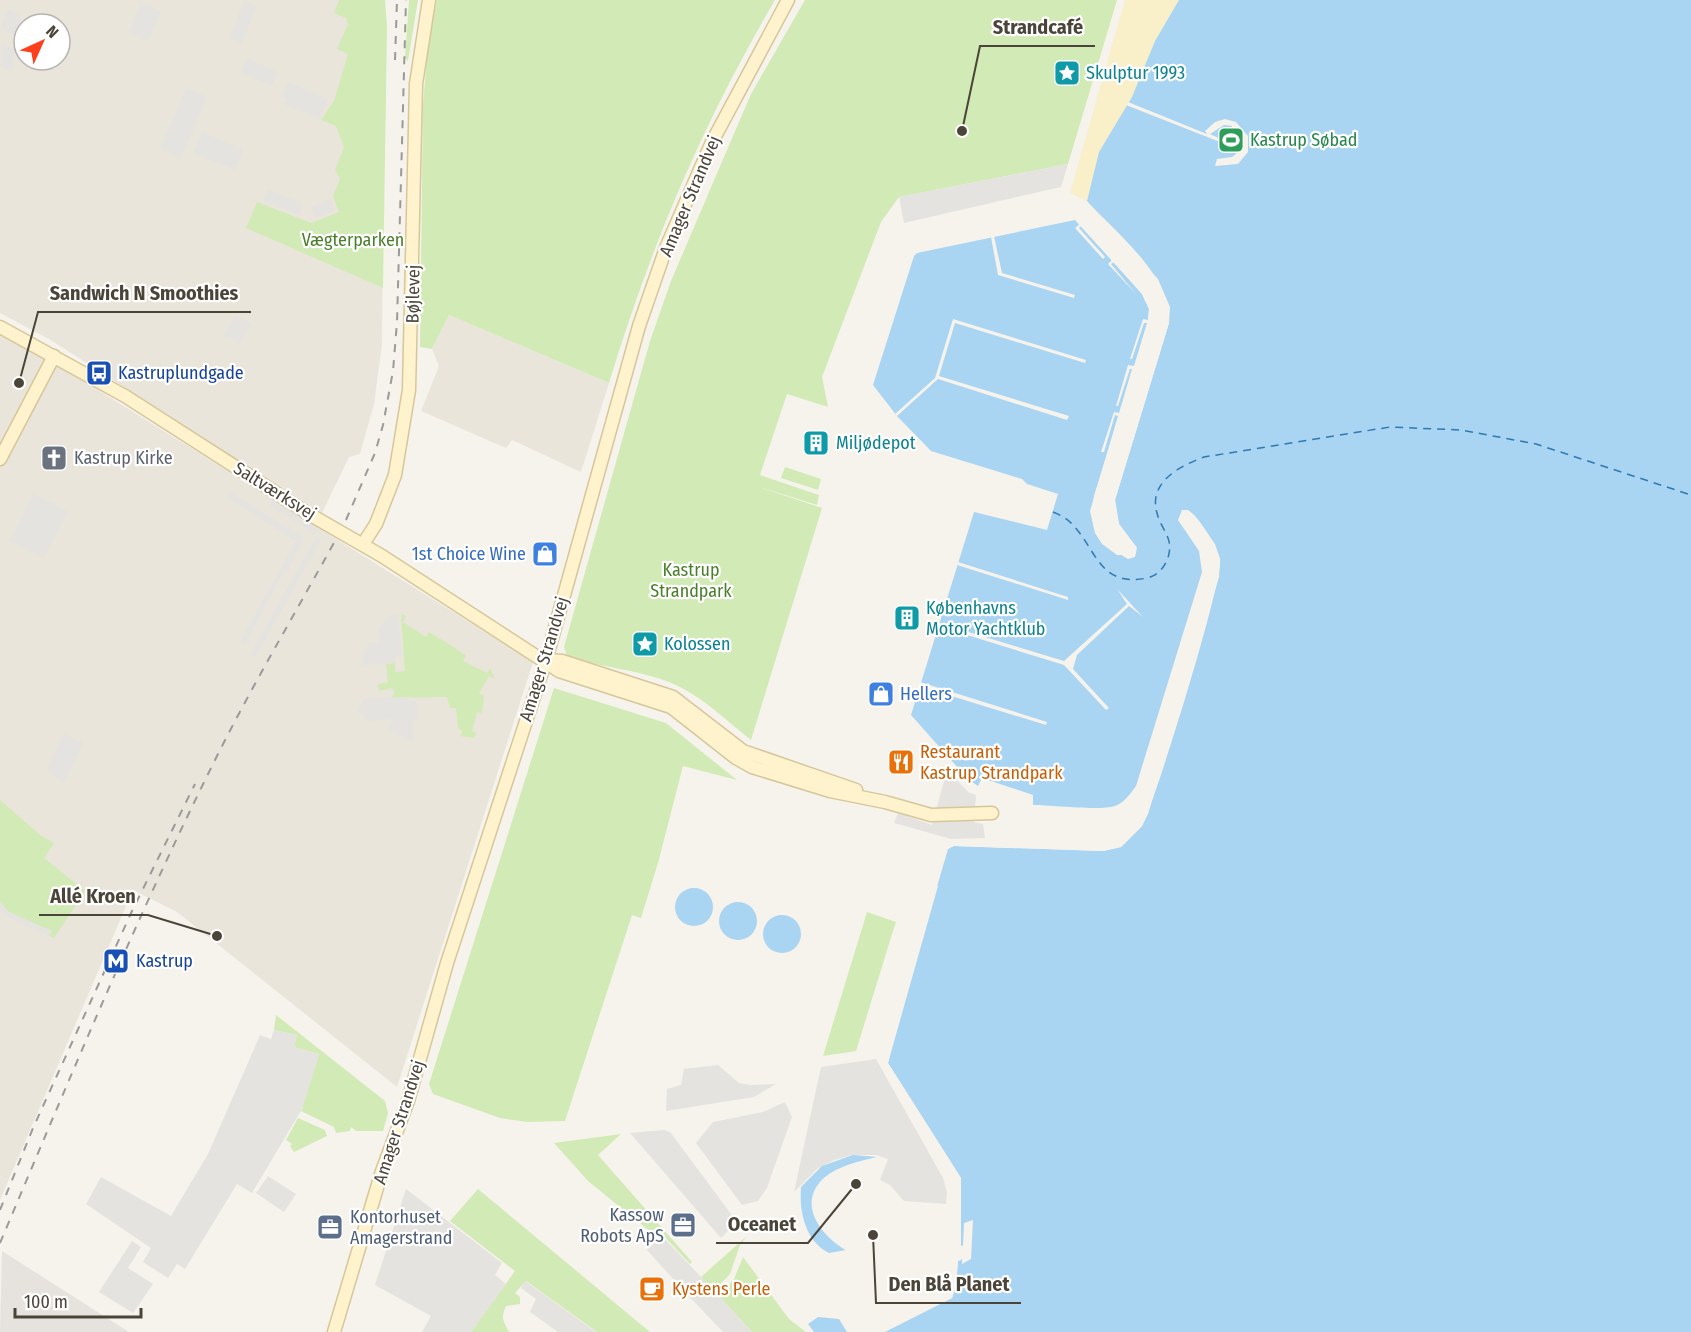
<svg xmlns="http://www.w3.org/2000/svg" width="1691" height="1332" viewBox="0 0 1691 1332" font-family="'Fira Sans Condensed',sans-serif">
<rect width="100%" height="100%" fill="#f6f3ec"/>
<!-- residential -->
<g fill="#eae5da" fill-rule="evenodd">
<path d="M0,0h385l-3,344 -8,60 -14,50 -11,3 -27,56 -273,-174 -49,-26zM24,24h36v36h-36z"/>
<polygon points="449,315 609,383 581,472 512,440 506,448 421,411 439,366 432,349"/>
<polygon points="0,336 66,370 533,662 397,1087 177,912 133,890 0,1200"/>
</g>
<!-- industrial -->
<polygon fill="#e6e2dd" points="2,1251 129,1332 0,1332"/>
<!-- green -->
<g fill="#d2eab5">
<polygon points="339,0 385,0 387,27 383,288 246,228 257,202 311,223 339,212 333,196 340,179 335,170 344,147 336,126 321,120 334,101 348,54 337,49 348,24 346,18 334,13"/>
<polygon points="409,0 418,0 408,61 405,58"/>
<path d="M437,0h338c-73,125 -124,245 -166,383l-160,-68 -17,34 -12,-2 3,-241 5,-62z"/>
<path d="M805,0h312l-49,164 -169,33 -18,25 -59,155 6,30 -41,-13 -27,81 59,20 -2,10 -61,-19 66,22 -71,232c-23,-18 -45,-40 -71,-53 -36,-18 -77,-18 -113,-31l-3,-9 86,-306 21,-60 80,-187z"/>
<polygon points="785,467 821,479 818,490 781,478"/>
<polygon points="401,614 406,616 403,622 426,637 429,632 466,655 463,661 487,673 490,668 495,679 489,676 479,693 484,696 482,713 477,712 472,731 477,733 474,738 460,736 463,731 458,728 456,708 450,708 447,697 391,698 395,693 392,688 379,691 378,684 388,682 386,664 395,663 395,672 405,671"/>
<polygon points="554,688 666,723 737,780 683,766 658,863 641,918 632,915 565,1121 527,1122 500,1118 433,1094 429,1084"/>
<polygon points="0,800 40,835 54,843 44,858 85,891 54,938 49,936 52,932 9,912 0,902"/>
<polygon points="867,912 896,922 892,934 856,1051 823,1056"/>
<polygon points="276,1015 385,1101 388,1113 383,1131 356,1131 351,1127 350,1131 336,1133 334,1127 301,1111 319,1054 294,1047 297,1035 274,1030"/>
<polygon points="298,1118 325,1130 327,1136 294,1152 290,1146 292,1144 286,1140"/>
<polygon points="621,1134 598,1155 692,1262 690,1264 661,1233 657,1237 588,1181 554,1143"/>
<path d="M478,1189l172,143h-53l-71,-51 -11,12 5,4v7l-14,2c-6,13 -2,15 3,26h-38l44,-61 -65,-50z"/>
<polygon points="747,1236 740,1245 730,1274 714,1291 701,1277"/>
<polygon points="743,1257 789,1319 806,1332 752,1332 719,1296 734,1279"/>
</g>
<!-- sand -->
<polygon fill="#f9efc9" points="1125,0 1179,0 1155,41 1132,97 1099,152 1087,201 1070,193"/>
<!-- parking -->
<g fill="#e5e3e0">
<polygon points="244,1 257,7 241,44 229,39"/>
<polygon points="141,2 161,11 148,41 128,33"/>
<polygon points="8,9 21,15 18,37 0,28"/>
<polygon points="60,30 73,35 59,69 38,60 60,60"/>
<polygon points="2,44 16,50 12,72 0,66"/>
<polygon points="246,58 278,71 272,86 241,73"/>
<polygon points="288,82 328,99 320,119 284,104 286,98 282,96"/>
<polygon points="186,88 207,97 181,158 160,149"/>
<polygon points="202,132 243,149 235,170 193,153"/>
<polygon points="1068,164 1061,187 904,223 899,197"/>
<polygon points="268,189 303,204 299,215 263,200"/>
<polygon points="331,199 335,211 315,218 311,207"/>
<polygon points="236,315 252,324 239,344 229,337 226,340 222,338"/>
<polygon points="230,492 305,538 286,573 283,572 246,644 240,641 296,541 226,497"/>
<polygon points="33,493 68,512 44,558 10,541"/>
<polygon points="273,500 318,528 315,534 270,506"/>
<polygon points="316,537 321,540 255,658 250,655"/>
<polygon points="391,615 398,615 402,656 395,656 396,663 363,665 362,656 370,643 379,643 378,629"/>
<polygon points="409,697 410,701 416,701 418,715 413,723 414,742 388,730 393,719 368,721 358,711 364,699"/>
<polygon points="64,733 83,743 64,784 46,769"/>
<polygon points="947,770 968,792 976,795 974,822 983,824 985,838 951,839 894,823 898,813 932,825"/>
<polygon points="0,902 9,912 52,931 49,936 6,916 0,912"/>
<polygon points="274,1030 297,1035 294,1047 319,1054 302,1109 252,1193 237,1184 185,1269 177,1264 168,1278 143,1262 151,1248 86,1204 101,1177 171,1216 208,1154 260,1035 271,1039"/>
<polygon points="876,1059 943,1178 947,1192 946,1204 904,1201 890,1185 880,1180 888,1159 876,1155 853,1155 834,1160 817,1169 794,1192 821,1067"/>
<polygon points="718,1065 739,1083 750,1085 776,1084 754,1097 666,1111 667,1089 681,1085 684,1069"/>
<polygon points="785,1102 792,1117 767,1188 758,1201 742,1205 696,1143 713,1122 763,1112"/>
<polygon points="664,1130 670,1132 737,1222 721,1238 630,1133"/>
<polygon points="268,1176 296,1194 284,1212 256,1193"/>
<polygon points="406,1189 502,1263 495,1275 506,1284 471,1332 422,1332 431,1316 375,1285"/>
<polygon points="662,1236 719,1296 752,1332 723,1332 684,1291 647,1250"/>
<polygon points="132,1241 141,1247 128,1268 153,1284 133,1313 99,1292"/>
<polygon points="525,1281 596,1332 558,1332 530,1312 536,1299 521,1288"/>
</g>
<!-- water -->
<g fill="#a9d4f2">
<path d="M1179,0h512v1332h-806l67,-34 4,-12 2,-25 3,-1v-82l-73,-115 8,-36 52,-178 6,-3 149,5 18,-4 21,-21c14,-27 82,-247 78,-267 -3,-13 -21,-42 -32,-49h-6l-4,10 21,31 3,21 -66,214c-5,7 -12,17 -21,20 -16,5 -63,-1 -82,-1v-10l-51,-17 -4,8 -10,-7 -57,-64 63,-203 73,18 11,-36 -31,-10 -5,-5 -91,-28 -34,-35 -24,-31 41,-129 3,-3 158,-33 67,74 7,15 -1,13 -54,174c-4,42 1,42 34,63l7,-2 2,-9 -18,-24 -4,-24 54,-177c3,-47 -52,-89 -82,-122l12,-49 33,-55 23,-56z"/>
<circle cx="694" cy="907" r="19"/>
<circle cx="738" cy="921" r="19"/>
<circle cx="782" cy="934" r="19"/>
<path d="M853,1155l24,2c-17,4 -40,9 -53,21 -28,25 -3,58 22,72l-17,3c-24,-12 -30,-42 -28,-66l21,-21z"/>
<polygon points="818,1317 839,1319 847,1332 814,1332 808,1324"/>
</g>
<!-- pier -->
<g fill="#f6f3ec">
<polygon points="1128,102 1207,134 1205,131 1215,122 1225,119 1236,122 1248,136 1248,152 1238,164 1215,166 1217,159 1232,157 1243,148 1238,130 1235,128 1231,134 1229,133 1232,126 1224,125 1210,134 1227,142 1225,144 1126,105"/>
<polygon points="1085,200 1158,279 1170,307 1169,323 1115,500 1119,524 1137,548 1122,536 1116,525 1112,500 1167,323 1167,307 1156,280"/>
<polygon points="1080,224 1083,224 1144,292 1152,308 1151,323 1093,511 1098,532 1105,542 1123,555 1117,555 1102,544 1095,533 1090,511 1118,416 1115,415 1104,452 1101,452 1114,412 1119,413 1132,369 1130,369 1118,406 1116,406 1128,365 1134,366 1147,323 1144,323 1132,359 1130,359 1143,319 1148,320 1149,309 1142,294 1114,262 1111,264 1136,294 1108,264 1112,260 1081,226 1079,228 1105,257 1103,259 1075,228"/>
<polygon points="994,236 1002,273 1075,295 1074,298 998,275 991,237"/>
<polygon points="953,319 1086,360 1085,363 955,323 939,376 1069,416 1067,420 938,379 897,416 895,414 935,378"/>
<polygon points="1193,513 1215,544 1220,559 1219,577 1148,814 1142,826 1121,847 1103,851 954,846 945,848 955,843 1103,848 1120,844 1140,824 1216,577 1217,560 1212,545"/>
<polygon points="958,562 1068,597 1068,600 957,565"/>
<polygon points="1117,589 1143,617 1129,606 1077,655 1073,669 1109,708 1106,710 1064,665 938,626 939,623 1064,661 1127,604"/>
<polygon points="920,682 1047,722 1046,725 919,686"/>
<polygon points="935,885 938,886 888,1063 961,1178 958,1246 958,1179 885,1064 893,1026"/>
<polygon points="973,1220 971,1259 962,1264 962,1259 958,1261 956,1286 952,1298 882,1332 950,1296 958,1248 963,1245 964,1223"/>
</g>
<g fill="none" stroke-linecap="round" stroke-linejoin="round">
<!-- ferry -->
<path stroke="#2e7ab2" stroke-width="1.5" stroke-dasharray="8 6" stroke-linecap="butt" d="M1053,512c7,3 14,6 19,12 24,24 27,64 75,54 16,-3 27,-24 21,-40 -3,-8 -9,-16 -11,-25 -9,-31 23,-47 47,-56l186,-30 71,3 75,14 155,51"/>
<defs>
<g id="secondary">
<polyline points="0,327 125,396 309,514 382,556 559,671 671,707 736,758 752,767 830,791 885,802 931,815 992,813"/>
<polyline points="0,459 54,356"/>
<polyline points="363,544 376,524 395,475 409,390 416,84 429,0"/>
<polyline points="546,660 562,661 673,697 743,751 856,790"/>
<polyline points="334,1332 382,1171 408,1101 447,963 546,660 639,326 666,248 712,142 788,0"/>
</g>
</defs>
<!-- secondary casing -->
<use href="#secondary" stroke="#d6c79b" stroke-width="15"/>
<!-- secondary -->
<use href="#secondary" stroke="#fff3cd" stroke-width="12"/>
<!-- rail -->
<g stroke="#9a9a9a" stroke-width="2" stroke-dasharray="8 8" stroke-linecap="butt">
<polyline points="395,60 397,0"/>
<polyline points="346,520 375,453 383,425 393,371 397,322 406,0"/>
<polyline points="0,1210 33,1128 132,911 195,784"/>
<path d="M0,1243c69,-163 137,-327 216,-485 37,-74 80,-146 120,-219"/>
</g>
</g>
<!-- icons -->
<defs>
<symbol id="sight-square" viewBox="-11 -11 22 22"><rect x="-9" y="-9" width="18" height="18" rx="4" fill="#0f9aa8" stroke="#fff"/><path d="M0-6L1.8-2.2L6-1.7L2.9 1.2L3.7 5.4L0 3.3L-3.7 5.4L-2.9 1.2L-6-1.7L-1.8-2.2Z" fill="#fff"/></symbol>
<symbol id="stadium-square" viewBox="-11 -11 22 22"><rect x="-9" y="-9" width="18" height="18" rx="4" fill="#2e9e5b" stroke="#fff"/><path d="M0-5a6.5 5 0 1 0 0 10a6.5 5 0 1 0 0-10ZM-3.5-1.8h7v3.6h-7Z" fill="#fff"/></symbol>
<symbol id="bus-square" viewBox="-11 -11 22 22"><rect x="-9" y="-9" width="18" height="18" rx="4" fill="#1a4fb4" stroke="#fff"/><path d="M-5-6H5V4H4V6H2V4H-2V6H-4V4H-5ZM-3.5-4V0h7V-4ZM-3.5 1.2v1.5H-2V1.2ZM2 1.2v1.5H3.5V1.2Z" fill="#fff"/></symbol>
<symbol id="building-square" viewBox="-11 -11 22 22"><rect x="-9" y="-9" width="18" height="18" rx="4" fill="#0f9aa8" stroke="#fff"/><path d="M-4-6H4V6H1V3H-1V6H-4ZM-2.5-4.3h1.7v1.8h-1.7ZM.8-4.3h1.7v1.8H.8ZM-2.5-1h1.7V.8h-1.7ZM.8-1h1.7V.8H.8Z" fill="#fff"/></symbol>
<symbol id="church-square" viewBox="-11 -11 22 22"><rect x="-9" y="-9" width="18" height="18" rx="4" fill="#6b7280" stroke="#fff"/><path d="M-1.2-6h2.4v3.5h3.3v2.4h-3.3V6h-2.4V-.1h-3.3v-2.4h3.3Z" fill="#fff"/></symbol>
<symbol id="shop-square" viewBox="-11 -11 22 22"><rect x="-9" y="-9" width="18" height="18" rx="4" fill="#3f7fe0" stroke="#fff"/><path d="M-5-2.5h2.3a2.7 3.5 0 0 1 5.4 0H5L5.5 6h-11ZM-1.5-2.5h3a1.5 2.3 0 0 0-3 0Z" fill="#fff"/></symbol>
<symbol id="restaurant-square" viewBox="-11 -11 22 22"><rect x="-9" y="-9" width="18" height="18" rx="4" fill="#e8710a" stroke="#fff"/><path d="M-5-6h1v4h1v-4h1v4h1v-4h1v5L-1.5 .5V6h-2V.5L-5-1ZM5-6V6H3V1.5H1.5Q1.5-4 5-6Z" fill="#fff"/></symbol>
<symbol id="metro-square" viewBox="-11 -11 22 22"><rect x="-9" y="-9" width="18" height="18" rx="4" fill="#1a4fb4" stroke="#fff"/><path d="M-5.5 5V-5H-3L0 0L3-5H5.5V5H3V-.5L0 4L-3-.5V5Z" fill="#fff"/></symbol>
<symbol id="office-square" viewBox="-11 -11 22 22"><rect x="-9" y="-9" width="18" height="18" rx="4" fill="#5c6f8a" stroke="#fff"/><path d="M-6-3h4V-5.5h4V-3h4V5H-6ZM-1-4.5V-3h2v-1.5ZM-6 0V1H6V0Z" fill="#fff"/></symbol>
<symbol id="cafe-square" viewBox="-11 -11 22 22"><rect x="-9" y="-9" width="18" height="18" rx="4" fill="#e8710a" stroke="#fff"/><path d="M-5.5-4.5H6V0H3Q3 3.5 0 3.5H-2.5Q-5.5 3.5-5.5 0ZM3-3.2v2h1.7v-2ZM-6 4.5H4V6H-6Z" fill="#fff"/></symbol>
</defs>
<g fill-rule="evenodd">
<use href="#sight-square" x="1052" y="58" width="30" height="30"/>
<use href="#stadium-square" x="1216" y="125" width="30" height="30"/>
<use href="#bus-square" x="84" y="358" width="30" height="30"/>
<use href="#building-square" x="801" y="428" width="30" height="30"/>
<use href="#church-square" x="39" y="443" width="30" height="30"/>
<use href="#shop-square" x="530" y="539" width="30" height="30"/>
<use href="#building-square" x="892" y="603" width="30" height="30"/>
<use href="#sight-square" x="630" y="629" width="30" height="30"/>
<use href="#shop-square" x="866" y="679" width="30" height="30"/>
<use href="#restaurant-square" x="886" y="747" width="30" height="30"/>
<use href="#metro-square" x="101" y="946" width="30" height="30"/>
<use href="#office-square" x="668" y="1210" width="30" height="30"/>
<use href="#office-square" x="315" y="1212" width="30" height="30"/>
<use href="#cafe-square" x="637" y="1274" width="30" height="30"/>
</g>
<g text-anchor="middle" dominant-baseline="central" stroke-width="4.5" stroke-linejoin="round" paint-order="stroke">
<!-- culture labels -->
<g font-size="18" fill="#0d838f" stroke="#fff" text-anchor="start">
<text x="1086" y="73">Skulptur 1993</text>
<text x="836" y="443">Miljødepot</text>
<text x="926" y="608">Københavns<tspan x="926" dy="21">Motor Yachtklub</tspan></text>
<text x="664" y="644">Kolossen</text>
</g>
<!-- leisure labels -->
<g font-size="18" fill="#27864d" stroke="#fff" text-anchor="start">
<text x="1250" y="140">Kastrup Søbad</text>
</g>
<!-- street labels -->
<g font-size="18" fill="#4b4439" stroke="#fff">
<text transform="translate(690 196) rotate(-67)">Amager Strandvej</text>
<text transform="translate(413 294) rotate(-89)">Bøjlevej</text>
<text transform="translate(275 491) rotate(32)">Saltværksvej</text>
<text transform="translate(544 659) rotate(-73)">Amager Strandvej</text>
<text transform="translate(399 1122) rotate(-72)">Amager Strandvej</text>
</g>
<!-- park labels -->
<g font-size="18" fill="#4a7f2a" stroke="#fff">
<text x="353" y="240">Vægterparken</text>
<text x="691" y="570">Kastrup<tspan x="691" dy="21">Strandpark</tspan></text>
</g>
<!-- transit labels -->
<g font-size="18" fill="#164399" stroke="#fff" text-anchor="start">
<text x="118" y="373">Kastruplundgade</text>
<text x="136" y="961">Kastrup</text>
</g>
<!-- worship labels -->
<g font-size="18" fill="#5b616d" stroke="#fff" text-anchor="start">
<text x="74" y="458">Kastrup Kirke</text>
</g>
<!-- shop labels -->
<g font-size="18" fill="#366cbe" stroke="#fff" text-anchor="end">
<text x="526" y="554">1st Choice Wine</text>
<text x="900" y="694" text-anchor="start">Hellers</text>
</g>
<!-- food labels -->
<g font-size="18" fill="#c56008" stroke="#fff" text-anchor="start">
<text x="920" y="752">Restaurant<tspan x="920" dy="21">Kastrup Strandpark</tspan></text>
<text x="672" y="1289">Kystens Perle</text>
</g>
<!-- service labels -->
<g font-size="18" fill="#4e5e75" stroke="#fff" text-anchor="end">
<text x="664" y="1215">Kassow<tspan x="664" dy="21">Robots ApS</tspan></text>
<text x="350" y="1217" text-anchor="start">Kontorhuset<tspan x="350" dy="21">Amagerstrand</tspan></text>
</g>
</g>
<!-- callouts -->
<path fill="none" stroke="#4b4439" stroke-width="2" d="M962 131L980 46H1095M19 383L38 312H251M217 936L148 915H39M856 1184L808 1243H716M873 1235L876 1303H1021"/>
<g fill="#4b4439" stroke="#fff" stroke-width="2">
<circle cx="962" cy="131" r="6"/>
<circle cx="19" cy="383" r="6"/>
<circle cx="217" cy="936" r="6"/>
<circle cx="856" cy="1184" r="6"/>
<circle cx="873" cy="1235" r="6"/>
</g>
<g font-size="20" text-anchor="middle" font-weight="bold" fill="#4b4439" stroke="#fff" stroke-width="4.5" stroke-linejoin="round" paint-order="stroke">
<text x="1038" y="34">Strandcafé</text>
<text x="144" y="300">Sandwich N Smoothies</text>
<text x="93" y="903">Allé Kroen</text>
<text x="762" y="1231">Oceanet</text>
<text x="949" y="1291">Den Blå Planet</text>
</g>
<!-- north arrow -->
<g transform="translate(42 42) rotate(45)"><circle r="28" fill="#ffffff" stroke="#b7b4b0" stroke-width="1.5"/>
<path d="M0-4.5L10 22L0 15L-10 22Z" fill="#fc3f1d"/>
<text y="-9" font-size="16" font-weight="bold" text-anchor="middle" fill="#4b4439">N</text>
</g>
<!-- scale -->
<path d="M15 1308v9h126v-9" fill="none" stroke="#4b4439" stroke-width="3"/>
<text x="24" y="1308" font-size="18" fill="#4b4439" stroke="#ffffff" stroke-width="4.5" paint-order="stroke">100 m</text>
</svg>
